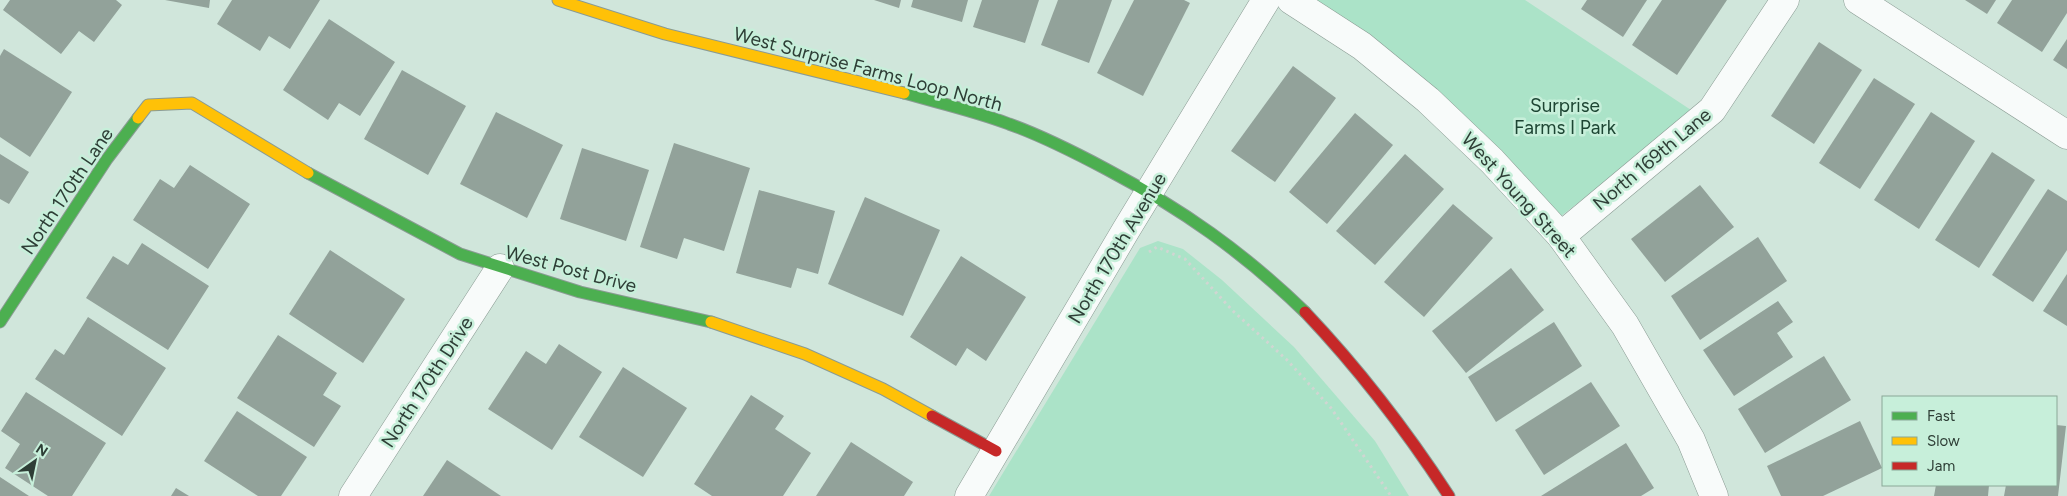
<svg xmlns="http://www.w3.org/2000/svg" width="2067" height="496" viewBox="0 0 2067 496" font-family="Figtree,sans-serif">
<rect width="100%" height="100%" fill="#d0e6db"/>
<!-- green -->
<g fill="#abe3c8">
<polygon points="1313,0 1525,0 1694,112 1561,216 1431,88"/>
<polygon points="1158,241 1183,249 1222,280 1294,347 1375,441 1409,496 989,496 1140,248"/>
</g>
<!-- building -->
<g fill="#92a29a">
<polygon points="10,0 116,0 122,5 94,42 79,31 61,54 3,10"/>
<polygon points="165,0 210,0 209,8"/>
<polygon points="232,0 320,0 290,49 269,36 260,51 217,24"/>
<polygon points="874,0 901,0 899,8"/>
<polygon points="913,0 968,0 962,22 911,7"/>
<polygon points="982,0 1039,0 1025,43 973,27"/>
<polygon points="1058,0 1112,0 1089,63 1041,45"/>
<polygon points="1134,0 1184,0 1190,3 1143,96 1097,73"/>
<polygon points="1587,0 1647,0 1623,37 1581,9"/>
<polygon points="1662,0 1727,0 1677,75 1632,45"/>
<polygon points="1965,0 1996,0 1987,14"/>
<polygon points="2012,0 2067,0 2067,13 2042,52 1997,23"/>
<polygon points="329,19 395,62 360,116 339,103 328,120 283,90"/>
<polygon points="2067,39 2067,69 2053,60"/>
<polygon points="1819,42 1862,70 1814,144 1771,116"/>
<polygon points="4,49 72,92 30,157 0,137 0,56"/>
<polygon points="1293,66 1336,98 1275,182 1231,151"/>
<polygon points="402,70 466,106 428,175 364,139"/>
<polygon points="1874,78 1915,104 1860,189 1819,163"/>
<polygon points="496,112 563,145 527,218 460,184"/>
<polygon points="1931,112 1975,141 1919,229 1874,200"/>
<polygon points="1355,113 1393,145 1327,224 1289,192"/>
<polygon points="674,143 750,168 724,251 684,238 677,259 640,247"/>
<polygon points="582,148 649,170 626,241 560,219"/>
<polygon points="1992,152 2035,180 1979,268 1935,240"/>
<polygon points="0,154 29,172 9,204 0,199"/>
<polygon points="1405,154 1444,189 1375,265 1336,231"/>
<polygon points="190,165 250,204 208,269 133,220 160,179 174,188"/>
<polygon points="1700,185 1734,227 1665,282 1631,239"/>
<polygon points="2048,189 2067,201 2067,250 2033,302 1992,275"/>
<polygon points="759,190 835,211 818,274 797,268 791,288 736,273"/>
<polygon points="865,197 940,230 903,316 828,284"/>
<polygon points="1453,204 1493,238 1424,317 1384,282"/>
<polygon points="1758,237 1787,281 1700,340 1671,296"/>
<polygon points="142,243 209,286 168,350 86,298 113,256 128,265"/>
<polygon points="330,250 405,299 363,363 289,314"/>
<polygon points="961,256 1026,297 986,361 967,348 956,366 910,337"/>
<polygon points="1511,268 1544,310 1466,373 1432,331"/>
<polygon points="2067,274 2067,326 2043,311"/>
<polygon points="1778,301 1793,322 1777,333 1793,357 1734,396 1703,350"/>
<polygon points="88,317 166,368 122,436 35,379 55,349 64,355"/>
<polygon points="1554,322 1582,366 1496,422 1468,377"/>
<polygon points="278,335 337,373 323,395 341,406 314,447 237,398"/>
<polygon points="559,344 602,372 552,450 488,409 526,351 546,364"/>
<polygon points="1824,356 1851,400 1765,453 1738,409"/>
<polygon points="623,367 687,408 643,477 579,437"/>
<polygon points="1591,382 1620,426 1544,475 1515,430"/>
<polygon points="26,392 106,443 72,496 48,496 5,468 20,444 1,431"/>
<polygon points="751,395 784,416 775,429 811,453 783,496 712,496 694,484"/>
<polygon points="237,411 307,457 281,496 258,496 204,461"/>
<polygon points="1860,421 1882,468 1823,496 1781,496 1767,466"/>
<polygon points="2056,425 2066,426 2058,496 2004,496 2006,485 2056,485"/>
<polygon points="851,442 913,482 904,496 816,496"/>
<polygon points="1626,443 1654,488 1641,496 1541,496"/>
<polygon points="447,460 501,496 423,496"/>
<polygon points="0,477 29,496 0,496"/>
<polygon points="1936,485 1989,485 1988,496 1934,496"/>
<polygon points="176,488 189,496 171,496"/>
</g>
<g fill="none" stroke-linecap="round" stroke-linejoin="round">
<defs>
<g id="street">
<polyline points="1291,0 1362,46 1428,100 1492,161 1561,236 1625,325 1691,440 1714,496"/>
<polyline points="1858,0 2067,135"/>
<polyline points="1561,236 1712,110 1785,0"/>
<polyline points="353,496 500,268"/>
<polyline points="969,496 1126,230 1266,0"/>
</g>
<g id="fast">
<path d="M904,93c35,10 71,18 105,31 34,12 65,28 97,45 76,40 137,83 199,143"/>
<polyline points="308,173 460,254 580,292 711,322"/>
<polyline points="0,322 107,159 138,118"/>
</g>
<g id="slow">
<polyline points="558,0 665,34 904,93"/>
<polyline points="138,118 148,105 192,103 308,173"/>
<polyline points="711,322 805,354 883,389 932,416"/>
</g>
<g id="jam">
<path d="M1305,312c54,57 101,118 144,184"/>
<polyline points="932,416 996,451"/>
</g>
</defs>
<!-- street casing -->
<use href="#street" stroke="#8a9b93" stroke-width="29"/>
<!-- fast casing -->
<use href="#fast" stroke="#8a9b93" stroke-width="13"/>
<!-- slow casing -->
<use href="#slow" stroke="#8a9b93" stroke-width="13"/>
<!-- jam casing -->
<use href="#jam" stroke="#8a9b93" stroke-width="13"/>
<!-- path -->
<polyline stroke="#d0d6d2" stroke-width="3" stroke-dasharray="2.5 4" stroke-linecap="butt" points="1149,252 1157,247 1185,259 1233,311 1287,360 1331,408 1391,496"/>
<!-- street -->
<use href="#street" stroke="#f8fbfa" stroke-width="28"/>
<!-- fast -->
<use href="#fast" stroke="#4caf50" stroke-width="11"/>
<!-- slow -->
<use href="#slow" stroke="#ffc107" stroke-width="11"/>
<!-- jam -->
<use href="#jam" stroke="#c62828" stroke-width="11"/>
</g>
<g text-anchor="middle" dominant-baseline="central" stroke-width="5" stroke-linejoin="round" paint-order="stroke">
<!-- street labels -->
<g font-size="19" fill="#2e3e36" stroke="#c7efda">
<text transform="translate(868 69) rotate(15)">West Surprise Farms Loop North</text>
<text transform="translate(1652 159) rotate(-40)">North 169th Lane</text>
<text transform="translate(67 191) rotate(-56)">North 170th Lane</text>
<text transform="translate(1519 195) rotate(48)">West Young Street</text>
<text transform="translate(1117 248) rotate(-59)">North 170th Avenue</text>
<text transform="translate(571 269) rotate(15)">West Post Drive</text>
<text transform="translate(427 382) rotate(-57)">North 170th Drive</text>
</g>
<!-- park labels -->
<g font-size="19" fill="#1d4533" stroke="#c7efda">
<text x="1565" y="105">Surprise<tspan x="1565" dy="22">Farms I Park</tspan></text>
</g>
</g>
<!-- legend -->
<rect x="1882" y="396" width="175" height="90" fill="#c7efda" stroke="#8aa898"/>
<rect x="1892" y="412" width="25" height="8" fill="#4caf50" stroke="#8aa898"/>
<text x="1927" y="421" font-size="15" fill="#2e3e36">Fast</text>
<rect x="1892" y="437" width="25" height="8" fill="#ffc107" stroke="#8aa898"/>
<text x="1927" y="446" font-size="15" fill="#2e3e36">Slow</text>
<rect x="1892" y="462" width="25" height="8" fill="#c62828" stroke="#8aa898"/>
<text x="1927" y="471" font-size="15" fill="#2e3e36">Jam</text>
<!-- north arrow -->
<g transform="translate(35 461) rotate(33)" stroke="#c7efda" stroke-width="4" paint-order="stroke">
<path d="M0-4L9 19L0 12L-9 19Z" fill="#2e3e36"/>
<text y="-8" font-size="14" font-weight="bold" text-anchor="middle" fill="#2e3e36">N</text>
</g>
</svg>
